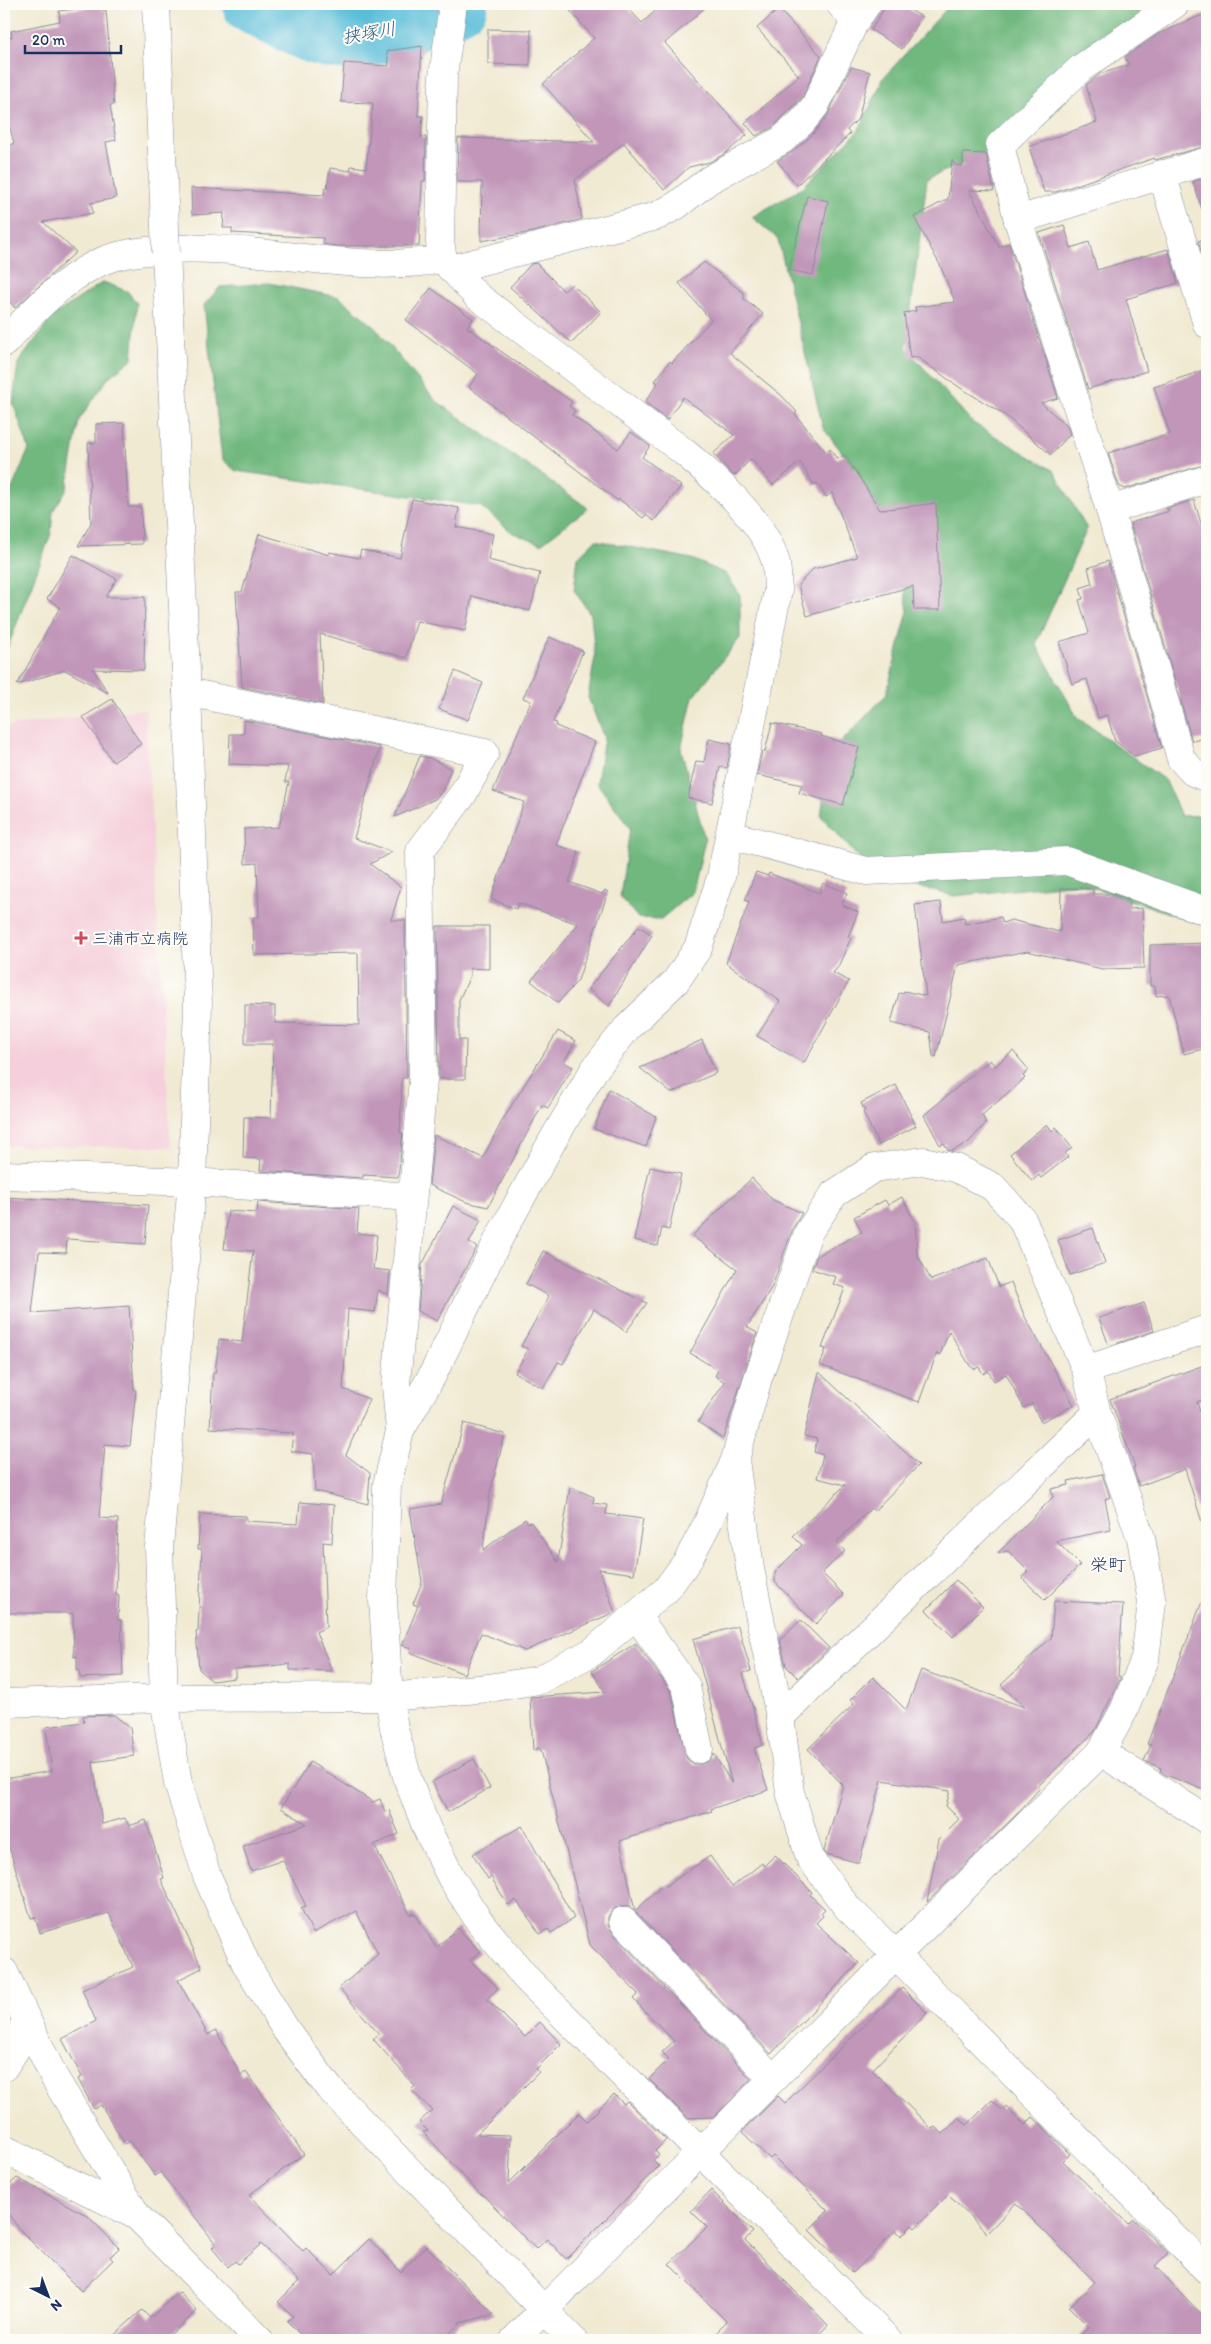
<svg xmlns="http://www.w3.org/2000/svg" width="1211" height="2344" viewBox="0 0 1211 2344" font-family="Itim,'Klee One',sans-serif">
<rect width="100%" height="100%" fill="#fdfcf7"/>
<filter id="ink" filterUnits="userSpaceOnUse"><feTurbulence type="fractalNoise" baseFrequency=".02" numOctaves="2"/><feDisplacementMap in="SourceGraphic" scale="10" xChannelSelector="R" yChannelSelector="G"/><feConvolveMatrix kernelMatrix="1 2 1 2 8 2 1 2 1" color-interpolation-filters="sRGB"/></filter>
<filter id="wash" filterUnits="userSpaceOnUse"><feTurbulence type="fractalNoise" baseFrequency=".0096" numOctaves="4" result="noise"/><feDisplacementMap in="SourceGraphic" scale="20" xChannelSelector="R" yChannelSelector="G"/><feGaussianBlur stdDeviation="1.12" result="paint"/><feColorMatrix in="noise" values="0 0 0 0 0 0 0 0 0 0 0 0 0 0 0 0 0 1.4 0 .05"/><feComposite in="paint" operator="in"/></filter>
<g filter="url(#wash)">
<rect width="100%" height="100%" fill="#f1ead3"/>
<!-- built -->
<polygon fill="#f5cfdb" points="145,709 171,1147 4,1146 4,730 8,726"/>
<!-- forest -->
<g fill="#70b87e" stroke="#46746e">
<polygon points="951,4 1148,4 1040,128 927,179 906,348 973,423 1054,471 1087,529 1036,644 1077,717 1166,781 1181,816 1207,815 1207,926 1080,883 954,896 876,877 821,816 829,755 886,695 908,611 896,537 856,470 823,428 778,239 752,217 802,188 859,130 884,77"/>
<polygon points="103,282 127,291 137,303 132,359 109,377 79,420 67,489 53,511 51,534 4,657 4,507 29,449 13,403 18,363 53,316"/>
<polygon points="269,283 339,297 374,326 435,400 588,508 541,544 513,533 480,506 236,471 222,459 204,305 220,287"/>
<polygon points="595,540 692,559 726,574 740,595 740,638 693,697 681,749 705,840 693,892 661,919 638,918 620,897 630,828 597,783 604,738 588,697 595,657 591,615 574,590 578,557"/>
</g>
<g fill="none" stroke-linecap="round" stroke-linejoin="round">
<!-- river -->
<path stroke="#5abed9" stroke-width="58" d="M251,4c27,12 58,35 88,36 38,2 87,-21 120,-36"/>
</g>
<g id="blocks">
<!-- building -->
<g fill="#c196b9">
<polygon points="564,4 624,4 642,23 663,4 709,4 665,43 747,135 726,153 710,162 689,167 664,190 624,143 575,180 582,219 533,232 481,241 482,182 457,182 458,138 594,142 543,84 594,38"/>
<polygon points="887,4 900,4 922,17 902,49 871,30"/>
<polygon points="101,6 102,10 106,10 114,105 110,105 116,140 106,142 116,198 91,203 93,213 43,222 76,252 15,308 4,295 4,148 14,143 4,107 4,37 12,37 11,31 60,21 59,11"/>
<polygon points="779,9 821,56 802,98 773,127 756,136 745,123 799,76 757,28"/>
<polygon points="1207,13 1207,146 1155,160 1154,158 1056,192 1044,192 1029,147 1097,122 1086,85 1100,74 1129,65 1125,57 1158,34"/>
<polygon points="488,29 531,30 530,65 488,64"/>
<polygon points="422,46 418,116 423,116 421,137 426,137 425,181 422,181 419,246 337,246 323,244 323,238 232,233 232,228 223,228 224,213 192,215 191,188 324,195 325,188 327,188 330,168 350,171 351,166 366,168 373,103 341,102 344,63 389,66 387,51"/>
<polygon points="851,67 870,72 858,119 847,130 850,134 797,185 777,161 792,152 813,134 827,116"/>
<polygon points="963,153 986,154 994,191 969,190 999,247 1009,243 1058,398 1041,403 1067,426 1070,434 1051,455 1005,415 959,387 917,357 910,358 904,313 916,311 915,307 955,302 940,265 914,217 948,199 952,160 955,165 963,166"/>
<polygon points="1207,177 1207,208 1202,209 1193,182"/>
<polygon points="807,196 828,201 813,275 789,270"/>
<polygon points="1064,225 1071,248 1089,242 1097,270 1168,249 1178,283 1126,299 1147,371 1088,389 1039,233"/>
<polygon points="1207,238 1207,270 1198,241"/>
<polygon points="704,262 744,293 744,299 763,314 730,353 781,395 797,412 795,414 826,452 830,449 837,459 845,455 880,510 936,503 940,610 914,610 913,586 807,616 798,585 813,569 857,557 832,493 826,497 817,483 814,485 800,462 773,485 751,459 734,476 713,454 734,435 683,397 667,420 645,402 658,383 655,381 670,361 672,363 711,320 679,283"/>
<polygon points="536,263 564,291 572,284 601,312 572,343 510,287 531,264"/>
<polygon points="431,288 473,319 467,327 572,402 569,406 575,411 572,415 618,449 631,432 650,446 642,457 681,486 654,521 646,515 643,518 619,499 618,501 469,387 478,374 406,320"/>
<polygon points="1207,369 1207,464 1125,489 1119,486 1108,453 1170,434 1154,387"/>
<polygon points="124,423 128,507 141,507 142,544 78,546 91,523 88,443 96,443 96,424"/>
<polygon points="412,499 459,508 456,527 493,534 488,560 540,573 530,611 472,596 465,631 417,621 406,658 320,634 323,704 242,687 236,592 242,592 259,534 329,555 329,552 359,558 361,550 400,558"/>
<polygon points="1194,500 1207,543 1207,738 1192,741 1130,523 1170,511 1166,509"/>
<polygon points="73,555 117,579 106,597 145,597 144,670 93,669 108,693 65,670 17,685 60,607 47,599"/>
<polygon points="1108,561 1162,748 1134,756 1115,741 1107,715 1098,718 1087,679 1072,684 1059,642 1089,633 1079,600 1083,599 1080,588 1092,584 1088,568"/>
<polygon points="549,637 583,651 553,722 557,723 556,726 595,742 556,845 579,852 569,882 602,894 605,890 608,892 578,980 558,1003 531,981 578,924 518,903 516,909 491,899 524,802 493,791 531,701 523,698"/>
<polygon points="455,671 483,683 468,720 439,709"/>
<polygon points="112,699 141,744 113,762 83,717"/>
<polygon points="244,720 380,747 354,838 392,852 370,864 401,887 391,920 405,920 407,1078 402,1078 400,1133 403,1133 398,1177 363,1175 363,1178 260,1171 261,1159 243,1158 244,1117 271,1118 273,1044 245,1044 245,1005 275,1006 275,1023 359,1025 358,953 254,955 253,917 259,917 257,863 245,864 244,829 279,827 289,782 285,782 288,766 229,764 230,734 244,734"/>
<polygon points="772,723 822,734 821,736 859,747 843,805 799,793 802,785 757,775 762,751 765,752"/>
<polygon points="709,739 731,744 727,768 720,767 712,803 688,798 696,761 704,762"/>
<polygon points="420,756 430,758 451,769 441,793 435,799 395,817"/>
<polygon points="756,872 768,876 769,873 819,893 823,883 847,893 842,905 858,912 848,937 851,938 838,967 833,973 849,981 804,1063 757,1036 780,1001 726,963 749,902 745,900"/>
<polygon points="1061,888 1093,889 1093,894 1111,894 1129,900 1129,909 1142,908 1144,968 1102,969 1027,951 958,965 936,1057 933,1056 930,1032 891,1023 899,993 903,994 904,991 926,996 915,905 941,902 943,921 964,917 965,924 1001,917 1003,923 1011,920 1060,932"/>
<polygon points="437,926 489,926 489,969 470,968 470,976 459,1000 459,1040 466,1040 465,1079 439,1079"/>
<polygon points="639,926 652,935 609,1006 588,989"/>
<polygon points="1207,943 1207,1048 1184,1054 1169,995 1156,996 1155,986 1150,986 1150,945"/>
<polygon points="558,1031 576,1041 564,1062 573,1067 548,1108 542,1105 488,1207 466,1202 429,1185 434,1135 483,1158 502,1121"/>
<polygon points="702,1040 716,1073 671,1093 640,1068"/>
<polygon points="1013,1051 1029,1070 1023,1076 1025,1078 982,1115 986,1123 969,1142 952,1151 948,1150 944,1143 940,1145 924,1115 990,1060 995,1066"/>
<polygon points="896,1085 916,1126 879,1145 863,1112 865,1111 861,1103"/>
<polygon points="609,1089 656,1117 646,1147 594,1129"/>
<polygon points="1047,1124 1052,1131 1056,1127 1072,1148 1065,1153 1068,1157 1041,1178 1039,1175 1032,1181 1010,1154"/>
<polygon points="650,1167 681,1174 669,1230 662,1228 658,1246 634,1240"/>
<polygon points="752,1178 773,1200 802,1213 793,1228 772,1287 747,1327 757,1333 723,1439 698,1422 725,1382 715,1376 718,1370 690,1353 737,1269 692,1236"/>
<polygon points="4,1197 148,1205 145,1244 67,1239 66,1253 39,1252 32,1313 129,1306 134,1390 136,1390 130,1446 105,1444 99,1518 118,1519 116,1595 119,1595 118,1620 121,1620 123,1676 80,1678 79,1670 77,1670 77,1656 74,1657 73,1613 4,1613"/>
<polygon points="902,1197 915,1222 917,1254 931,1280 988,1258 999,1287 1011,1282 1024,1315 1074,1405 1041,1422 1032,1404 1024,1408 1006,1374 994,1381 988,1371 983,1374 979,1367 974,1369 970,1366 949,1331 940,1355 937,1353 919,1402 820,1365 826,1349 822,1348 845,1288 833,1284 836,1277 812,1269 817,1256 862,1232 854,1217 885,1200 888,1205"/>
<polygon points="258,1202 359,1209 357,1233 377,1235 373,1269 390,1271 388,1295 378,1290 375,1312 348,1309 343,1389 369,1399 346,1455 370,1473 368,1504 315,1491 313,1454 291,1451 293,1433 210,1428 213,1373 215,1373 219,1339 242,1342 253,1251 224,1249 228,1211 257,1213"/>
<polygon points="453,1206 481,1220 469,1243 477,1247 437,1321 418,1311 422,1265"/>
<polygon points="1093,1228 1105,1263 1070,1275 1058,1240"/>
<polygon points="543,1251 647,1303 626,1332 594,1309 563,1364 558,1362 543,1388 515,1373 528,1349 521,1346 549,1296 526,1284"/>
<polygon points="1144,1303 1154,1331 1109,1346 1099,1318"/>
<polygon points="1207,1364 1207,1398 1197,1402 1207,1434 1207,1521 1202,1522 1185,1469 1139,1486 1133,1467 1135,1467 1110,1399"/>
<polygon points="819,1372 919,1465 874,1511 871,1508 836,1543 845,1551 822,1573 844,1595 816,1624 775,1582 775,1572 802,1545 793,1536 845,1485 817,1478 823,1455 814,1452 817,1439 804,1436"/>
<polygon points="464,1423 505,1434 490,1493 483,1550 525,1519 528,1523 531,1522 558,1562 570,1487 594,1497 593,1503 607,1505 606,1514 643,1519 634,1574 599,1569 615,1612 525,1651 481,1633 464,1674 410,1652 411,1648 402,1645 418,1606 413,1604 422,1582 410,1509 441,1504"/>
<polygon points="1102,1474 1110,1497 1105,1499 1111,1530 1056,1541 1080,1565 1045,1600 1022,1578 1028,1571 1008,1551 998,1553 1053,1497 1051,1489 1069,1485 1068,1481"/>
<polygon points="300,1502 334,1505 332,1543 323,1542 326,1627 316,1632 332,1671 290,1670 290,1664 235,1669 235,1678 212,1681 199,1669 196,1632 198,1631 202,1549 198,1549 200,1514 246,1516 246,1521 298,1524"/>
<polygon points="956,1580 983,1607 953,1637 926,1610"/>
<polygon points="1205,1594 1207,1594 1207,1791 1166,1775 1160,1771 1161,1768 1144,1761 1151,1745 1147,1744"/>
<polygon points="1054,1601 1123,1604 1118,1676 1121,1677 1095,1731 1038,1786 1040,1788 1016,1815 927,1902 939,1839 959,1819 946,1806 950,1791 882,1780 859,1863 826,1854 824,1851 843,1785 808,1749 854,1704 850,1700 873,1677 906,1710 921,1670 1024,1707 1001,1685 1051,1638"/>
<polygon points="801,1620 829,1648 798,1678 786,1666 780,1640"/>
<polygon points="738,1626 751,1671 743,1673 763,1745 754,1748 768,1790 711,1809 712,1811 620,1841 635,1911 628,1906 620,1906 613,1909 608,1917 608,1925 612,1932 751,2079 714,2117 688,2118 649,2079 669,2059 662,2052 674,2041 633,1999 638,1994 590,1945 541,1750 538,1748 533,1751 530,1697 605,1692 592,1671 636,1643 671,1692 687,1759 694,1764 702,1764 709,1761 714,1754 732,1784 693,1639"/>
<polygon points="114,1715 130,1728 134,1756 93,1762 102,1824 125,1818 129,1826 146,1820 164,1878 161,1879 202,1968 178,1980 208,2035 216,2030 241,2075 246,2072 304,2154 249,2195 303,2251 306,2248 333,2275 369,2239 401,2272 426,2246 494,2314 460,2323 443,2340 306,2340 287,2321 293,2316 278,2302 299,2281 261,2244 238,2264 235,2261 228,2267 212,2248 216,2244 160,2172 155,2176 129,2141 125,2144 101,2105 94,2109 78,2079 82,2077 62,2039 96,2021 82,1990 133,1967 109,1913 40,1933 35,1917 31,1918 9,1847 4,1848 4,1779 52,1771 46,1727 84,1722 83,1716"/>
<polygon points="474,1759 490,1788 448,1812 432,1782"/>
<polygon points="310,1762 373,1802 380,1799 385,1812 389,1810 399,1834 374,1845 410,1915 413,1913 418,1918 436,1948 458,1928 480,1952 470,1960 498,1988 487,1999 525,2037 540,2022 561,2044 536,2069 539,2072 477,2134 511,2135 509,2183 579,2113 587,2121 614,2094 624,2104 627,2101 666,2140 655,2151 659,2155 653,2160 659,2166 566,2259 547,2239 536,2249 483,2195 480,2194 423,2132 428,2131 419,2122 432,2110 411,2090 415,2086 373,2039 379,2034 339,1988 378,1954 356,1911 313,1933 301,1908 306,1906 283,1860 251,1871 243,1846 307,1824 281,1808"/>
<polygon points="522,1826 574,1918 551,1933 548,1929 540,1934 516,1900 508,1905 491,1877 488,1879 473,1854"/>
<polygon points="775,1855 812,1892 810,1895 825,1909 821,1913 823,1916 816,1923 859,1963 771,2054 635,1911 664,1884 666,1886 710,1856 732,1887 762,1863 764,1866"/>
<polygon points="902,1988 927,2013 872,2070 932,2129 935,2127 943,2134 959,2117 967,2125 992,2100 1002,2110 1006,2106 1025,2125 1033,2117 1070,2154 1063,2161 1128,2224 1133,2219 1168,2253 1155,2266 1207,2320 1207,2340 1076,2340 1089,2327 1069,2307 1095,2282 1016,2203 987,2233 948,2195 915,2228 912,2225 901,2236 896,2230 853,2273 809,2230 828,2211 773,2156 770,2159 742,2132 778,2096 785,2103"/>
<polygon points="17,2178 88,2216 119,2248 110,2257 113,2260 81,2291 22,2232 4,2209 4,2189"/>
<polygon points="711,2190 753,2232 745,2240 828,2325 814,2340 709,2340 727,2322 669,2264 707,2227 691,2211"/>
<polygon points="179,2292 197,2311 168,2337 171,2340 109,2340 142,2310 150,2318"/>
</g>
</g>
</g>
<g filter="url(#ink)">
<use href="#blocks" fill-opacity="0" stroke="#868c98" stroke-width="1"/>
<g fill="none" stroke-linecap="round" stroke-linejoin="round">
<defs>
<g id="minor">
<path d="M453,4l-10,72 -3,166 3,17 33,36 208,157c30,25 80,69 91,108 3,9 2,21 3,30l-57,287 -23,71 -22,33 -49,47 -33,42 -40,68 -55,100 -66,136 -33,57 -13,54 -4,115 6,97 5,31 14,52 19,49 25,50 27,42 48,58 361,361"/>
<polyline points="840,4 855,21"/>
<polyline points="1175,4 1081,68 1000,145 1018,220 1110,510 1181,759 1193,772 1207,778"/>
<polyline points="1162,174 1207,324"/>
<polyline points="1018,220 1207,161"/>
<polyline points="166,253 187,692 198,1004 192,1182 159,1547 164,1698 178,1783 207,1876 247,1966 286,2030 329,2088 573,2340"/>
<polyline points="451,269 657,216 677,205 709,180 782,140 802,122 815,106 855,21 867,4"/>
<path d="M4,343c27,-30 57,-62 94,-80 19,-9 38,-11 59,-13 96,-9 191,26 286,9"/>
<polyline points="1110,510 1207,479"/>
<polyline points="187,692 485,753 463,794 420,851 423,1080 396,1385 400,1431"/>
<polyline points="730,835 866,871 1067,861 1197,908 1207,910"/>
<polyline points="4,1175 192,1182 411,1197"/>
<polyline points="1086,1370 1207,1329"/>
<polyline points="636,1615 686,1686 699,1749"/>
<polyline points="4,1703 164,1698 389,1697 489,1688 539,1680 592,1652 666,1590 688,1560 707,1524 735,1460"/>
<polyline points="780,1717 1097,1413"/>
<polyline points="1101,1752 1207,1820"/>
<polyline points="623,1921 773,2079"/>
<polyline points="4,1972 54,2077 137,2216 259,2340"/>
<polyline points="4,2067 20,2042 25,2020"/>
<polyline points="4,2149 137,2216"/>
<polyline points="514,2340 896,1955 1101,1752 1124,1710 1145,1659 1152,1602 1141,1538 1097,1413 1086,1370 1022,1219 993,1187 956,1168 923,1161 874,1168 834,1194 808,1233 758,1378 735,1460 750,1569 780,1717 790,1792 810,1858 847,1907 896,1955 1207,2270"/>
</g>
</defs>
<!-- minor casing -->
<use href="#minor" stroke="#868c98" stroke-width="29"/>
<!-- minor -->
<use href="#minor" stroke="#fff" stroke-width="28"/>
<defs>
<polyline id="minor-bridge" points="156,4 166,253"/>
</defs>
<!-- minor-bridge casing -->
<use href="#minor-bridge" stroke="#868c98" stroke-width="29" stroke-linecap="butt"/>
<!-- minor-bridge -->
<use href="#minor-bridge" stroke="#fff" stroke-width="28"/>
</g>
</g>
<!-- markers -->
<path fill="#d1495b" stroke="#fdfcf7" stroke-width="2" d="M78.5 930.5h5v5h5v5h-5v5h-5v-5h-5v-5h5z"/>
<g text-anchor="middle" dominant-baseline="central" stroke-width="4" stroke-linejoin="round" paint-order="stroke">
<!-- poi labels -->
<g font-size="16" fill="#1b2f5e" stroke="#fdfcf7" text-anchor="start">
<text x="92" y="938">三浦市立病院</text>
</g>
<!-- water labels -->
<g font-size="18" font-style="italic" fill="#2e5a83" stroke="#fdfcf7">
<text transform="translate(369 33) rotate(-10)">挟塚川</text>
</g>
<!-- neighbourhood labels -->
<g font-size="18" fill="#1b2f5e" stroke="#fdfcf7">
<text x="1108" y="1565">栄町</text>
</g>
</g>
<!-- margin -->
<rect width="1211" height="2344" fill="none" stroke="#fdfcf7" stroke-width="20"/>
<!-- north arrow -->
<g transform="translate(48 2296) rotate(138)" stroke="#fdfcf7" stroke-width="4" paint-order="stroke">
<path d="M0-4L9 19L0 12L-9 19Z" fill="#1b2f5e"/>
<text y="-8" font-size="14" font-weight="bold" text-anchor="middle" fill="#1b2f5e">N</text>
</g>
<!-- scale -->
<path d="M25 45v8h96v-8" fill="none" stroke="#1b2f5e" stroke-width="2.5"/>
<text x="32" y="45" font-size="15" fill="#1b2f5e" stroke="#fdfcf7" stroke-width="4" paint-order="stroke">20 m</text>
</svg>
